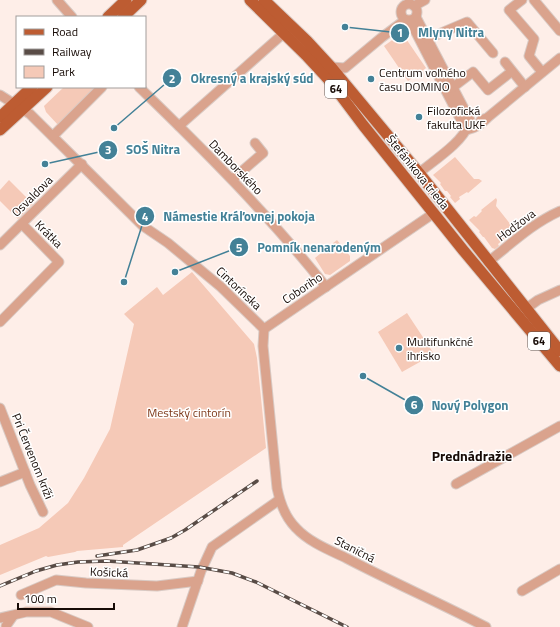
<svg xmlns="http://www.w3.org/2000/svg" width="560" height="627" viewBox="0 0 560 627" font-family="'Titillium Web',sans-serif">
<rect width="100%" height="100%" fill="#feeee8"/>
<!-- green -->
<g fill="#f5c9b7">
<polygon points="402,33 426,68 408,81 384,46"/>
<polygon points="64,87 99,87 59,126 46,112 44,106"/>
<polygon points="455,157 474,179 479,179 482,181 468,193 467,192 459,197 460,199 455,203 450,197 451,196 447,191 445,191 440,184 441,183 433,175"/>
<polygon points="9,180 33,204 18,219 0,201 0,190"/>
<polygon points="496,198 497,200 496,206 515,230 515,232 510,236 509,235 498,244 499,246 495,249 492,248 484,237 483,237 479,232 480,231 469,220 474,216 476,217 482,211 481,210"/>
<polygon points="337,240 350,256 350,261 330,275 325,274 315,258"/>
<polygon points="192,272 254,344 257,358 266,448 123,545 123,547 77,551 75,552 48,557 46,556 0,575 0,545 39,528 68,503 84,478 110,429 134,324 124,314 157,287 163,295"/>
<polygon points="407,313 434,354 402,372 378,332"/>
</g>
<g fill="none" stroke-linecap="round" stroke-linejoin="round">
<defs>
<g id="minor">
<polyline points="57,0 72,17"/>
<polyline points="522,0 509,10 534,39 529,56 542,72"/>
<polyline points="534,0 560,31"/>
<circle cx="409" cy="12" r="8"/>
<polyline points="414,6 425,0"/>
<polyline points="416,17 470,120"/>
<path d="M410,21l56,109c10,-2 14,-5 21,-12"/>
<polyline points="427,39 467,22 493,53"/>
<polyline points="505,62 525,87"/>
<polyline points="331,67 345,68 381,38 405,20"/>
<path d="M139,87c66,64 130,128 187,200"/>
<polyline points="452,88 473,72 488,90 511,72"/>
<path d="M0,95l30,19 113,112 25,17 53,44 43,42 -1,17 14,142c3,15 8,29 19,40 13,14 33,22 50,30 46,24 94,45 140,69"/>
<polyline points="481,120 487,118 560,58"/>
<polyline points="179,126 284,33"/>
<polyline points="53,136 102,87"/>
<path d="M419,173c14,-12 44,-31 49,-48"/>
<polyline points="233,179 263,153 255,143"/>
<polyline points="0,245 82,164"/>
<path d="M488,262c24,-19 45,-39 72,-51"/>
<polyline points="527,308 538,300 560,290"/>
<polyline points="0,322 59,262 22,224"/>
<polyline points="264,329 434,213"/>
<polyline points="0,408 30,485 43,512"/>
<polyline points="0,482 25,472"/>
<polyline points="456,484 560,426"/>
<polyline points="522,591 560,569"/>
<polyline points="21,595 56,580 86,583 157,586 198,581"/>
<polyline points="0,618 26,612 51,612 88,627"/>
<polyline points="6,626 13,616"/>
<polyline points="182,627 201,571 212,547 279,500"/>
</g>
<g id="major">
<polyline points="250,0 306,55 330,81 363,125 463,250 560,366"/>
<polyline points="264,0 307,41 331,67 419,173 560,351"/>
<polyline points="108,17 126,0"/>
<polyline points="123,17 141,0"/>
<polyline points="0,117 32,87"/>
<polyline points="0,130 47,87"/>
</g>
</defs>
<!-- minor casing -->
<use href="#minor" stroke="#d9cac4" stroke-width="11"/>
<!-- major casing -->
<use href="#major" stroke="#d9cac4" stroke-width="13"/>
<!-- minor -->
<use href="#minor" stroke="#daa38d" stroke-width="9"/>
<!-- major -->
<use href="#major" stroke="#bd5c32" stroke-width="11"/>
<defs>
<g id="rail">
<polyline points="97,556 137,550 171,538 185,530 257,481"/>
<polyline points="0,586 36,571 57,565 78,562 107,561 199,567 232,573 256,582 347,627"/>
</g>
</defs>
<!-- rail casing -->
<use href="#rail" stroke="#594c46" stroke-width="3.5"/>
<!-- rail -->
<use href="#rail" stroke="#fff" stroke-width="2" stroke-dasharray="6" stroke-linecap="butt"/>
</g>
<!-- markers -->
<g fill="#438197" stroke="#fff" stroke-width="1.5">
<circle cx="371" cy="79" r="4"/>
<circle cx="419" cy="117" r="4"/>
<circle cx="399" cy="348" r="4"/>
</g>
<g text-anchor="middle" dominant-baseline="central" stroke-width="3" stroke-linejoin="round" paint-order="stroke">
<!-- shield labels -->
<g fill="#fff" stroke="#5d5451" stroke-width="1">
<rect x="325" y="80" width="22" height="18" rx="3"/>
<rect x="528" y="332" width="22" height="18" rx="3"/>
</g>
<g font-size="11" font-weight="bold" fill="#170b06">
<text x="336" y="89">64</text>
<text x="539" y="341">64</text>
</g>
<!-- poi labels -->
<g font-size="12" fill="#170b06" stroke="#fff" text-anchor="start">
<text x="379" y="72">Centrum voľného<tspan x="379" dy="14">času DOMINO</tspan></text>
<text x="427" y="110">Filozofická<tspan x="427" dy="14">fakulta UKF</tspan></text>
<text x="407" y="341">Multifunkčné<tspan x="407" dy="14">ihrisko</tspan></text>
</g>
<!-- street labels -->
<g font-size="12" fill="#170b06" stroke="#fff">
<text transform="translate(236 167) rotate(46)">Damborského</text>
<text transform="translate(418 172) rotate(51)">Štefánikova trieda</text>
<text transform="translate(32 196) rotate(-45)">Osvaldova</text>
<text transform="translate(516 225) rotate(-37)">Hodžova</text>
<text transform="translate(49 234) rotate(45)">Krátka</text>
<text transform="translate(239 288) rotate(43)">Cintorínska</text>
<text transform="translate(302 288) rotate(-34)">Coboriho</text>
<text transform="translate(33 456) rotate(68)">Pri Červenom kríži</text>
<text transform="translate(355 549) rotate(27)">Staničná</text>
<text transform="translate(109 572) rotate(2)">Košická</text>
</g>
<!-- park labels -->
<g font-size="12" fill="#7e3a1b" stroke="#fff">
<text x="189" y="412">Mestský cintorín</text>
</g>
<!-- quarter labels -->
<g font-size="14" font-weight="bold" fill="#170b06" stroke="#fff">
<text x="472" y="455">Prednádražie</text>
</g>
</g>
<!-- callouts -->
<path fill="none" stroke="#438197" stroke-width="1.5" d="M345 27L400 33M114 128L172 78M45 164L108 150M124 282L145 216M175 272L239 247M363 376L414 405"/>
<g fill="#438197" stroke="#fff" stroke-width="1.5">
<circle cx="345" cy="27" r="4"/>
<circle cx="114" cy="128" r="4"/>
<circle cx="45" cy="164" r="4"/>
<circle cx="124" cy="282" r="4"/>
<circle cx="175" cy="272" r="4"/>
<circle cx="363" cy="376" r="4"/>
<circle cx="400" cy="33" r="10"/>
<circle cx="172" cy="78" r="10"/>
<circle cx="108" cy="150" r="10"/>
<circle cx="145" cy="216" r="10"/>
<circle cx="239" cy="247" r="10"/>
<circle cx="414" cy="405" r="10"/>
</g>
<g font-size="12" text-anchor="middle" font-weight="bold" fill="#fff">
<text x="400" y="37">1</text>
<text x="172" y="83">2</text>
<text x="108" y="154">3</text>
<text x="145" y="221">4</text>
<text x="239" y="252">5</text>
<text x="414" y="409">6</text>
</g>
<g font-size="13" text-anchor="middle" font-weight="bold" fill="#438197" stroke="#fff" stroke-width="3" stroke-linejoin="round" paint-order="stroke">
<text x="451" y="37">Mlyny Nitra</text>
<text x="252" y="83">Okresný a krajský súd</text>
<text x="153" y="154">SOŠ Nitra</text>
<text x="239" y="221">Námestie Kráľovnej pokoja</text>
<text x="319" y="252">Pomník nenarodeným</text>
<text x="470" y="410">Nový Polygon</text>
</g>
<!-- legend -->
<rect x="16" y="16" width="130" height="72" fill="#ffffff" stroke="#a29d9b"/>
<rect x="24" y="29" width="20" height="6" fill="#bd5c32" stroke="#a29d9b"/>
<text x="52" y="36" font-size="12" fill="#170b06">Road</text>
<rect x="24" y="49" width="20" height="6" fill="#594c46" stroke="#a29d9b"/>
<text x="52" y="56" font-size="12" fill="#170b06">Railway</text>
<rect x="24" y="66" width="20" height="12" fill="#f5c9b7" stroke="#a29d9b"/>
<text x="52" y="76" font-size="12" fill="#170b06">Park</text>
<!-- scale -->
<path d="M18 603v6h96v-6" fill="none" stroke="#170b06" stroke-width="2"/>
<text x="24" y="603" font-size="12" fill="#170b06" stroke="#ffffff" stroke-width="3" paint-order="stroke">100 m</text>
</svg>
